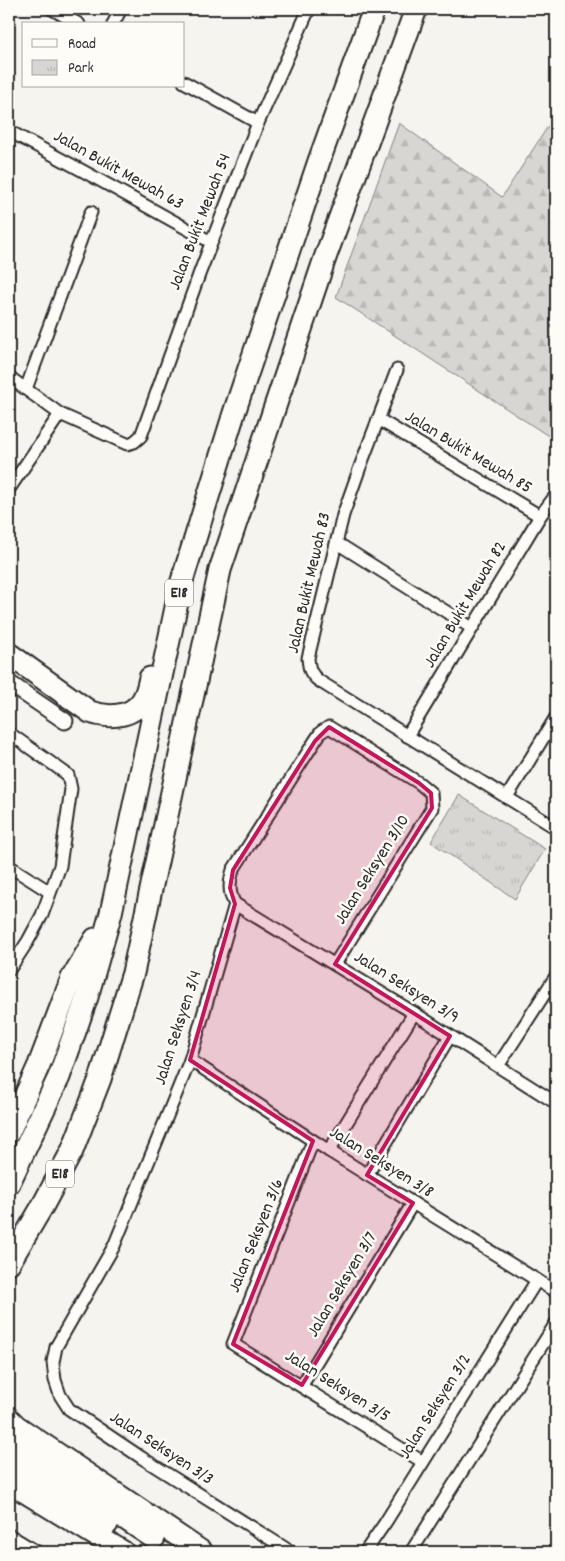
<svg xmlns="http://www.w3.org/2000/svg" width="565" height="1561" viewBox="0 0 565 1561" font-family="Dekko,sans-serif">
<defs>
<pattern id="forest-firs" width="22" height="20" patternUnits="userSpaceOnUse" patternTransform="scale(1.25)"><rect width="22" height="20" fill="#d7d6d2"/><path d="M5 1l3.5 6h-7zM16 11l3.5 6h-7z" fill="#b9b8b4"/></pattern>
<pattern id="park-tufts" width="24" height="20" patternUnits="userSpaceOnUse" patternTransform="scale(1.25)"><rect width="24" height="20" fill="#d7d6d2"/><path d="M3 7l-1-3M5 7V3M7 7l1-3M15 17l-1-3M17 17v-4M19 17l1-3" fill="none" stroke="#b9b8b4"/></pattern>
</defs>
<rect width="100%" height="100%" fill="#f5f4ef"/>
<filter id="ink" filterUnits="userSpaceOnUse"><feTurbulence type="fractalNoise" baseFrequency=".02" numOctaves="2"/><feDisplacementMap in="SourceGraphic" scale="10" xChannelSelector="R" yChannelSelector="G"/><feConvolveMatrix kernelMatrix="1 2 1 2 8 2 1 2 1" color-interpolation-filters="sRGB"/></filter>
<g filter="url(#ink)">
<!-- forest -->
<polygon fill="url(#forest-firs)" stroke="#81807e" points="556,114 556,441 336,297 399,123 502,197"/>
<!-- park -->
<polygon fill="url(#park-tufts)" stroke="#81807e" points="459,795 545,849 515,899 431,842"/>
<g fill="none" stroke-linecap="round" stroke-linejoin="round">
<defs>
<g id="minor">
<polyline points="52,9 79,24"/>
<polyline points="113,24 121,9"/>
<polyline points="184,82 258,123"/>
<polyline points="9,131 83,171 211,242"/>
<path d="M397,370l-37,97 -17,48 -35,143c1,11 2,16 11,23l237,147"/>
<polyline points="9,377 60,414 127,444 134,442 141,436 200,272 258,123 309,9"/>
<polyline points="26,389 91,212"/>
<polyline points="378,419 540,516"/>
<polyline points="9,489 60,414"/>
<polyline points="337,543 472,628"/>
<polyline points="9,733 68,775 71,789 60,866 42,915 28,941 9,970"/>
<polyline points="407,736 540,516 556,495"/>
<polyline points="507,797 556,717"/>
<polyline points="9,866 50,892"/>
<polyline points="235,904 190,1060 114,1246 56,1347 53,1362 55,1380 60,1395 69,1409 142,1458 291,1552"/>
<path d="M335,964l97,-156 -1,-15 -12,-10 -90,-56 -8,5 -6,9 -82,129c-4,12 -5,23 2,34l179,109 142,90"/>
<polyline points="190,1060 329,1151 556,1292"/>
<polyline points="498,1066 556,976"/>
<polyline points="313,1141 233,1344 423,1462"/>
<polyline points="329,1151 414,1013"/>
<polyline points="367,1175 450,1036"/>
<polyline points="302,1385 413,1203"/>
<polyline points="9,1535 37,1552"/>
<polyline points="365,1552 385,1523 537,1280"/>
<polyline points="411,1552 556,1323"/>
</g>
<polyline id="tertiary" points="9,683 65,721"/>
<g id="motorway">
<path d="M9,654l81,58c17,6 41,6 52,-11 5,-7 6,-15 8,-23"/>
<polyline points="9,1132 39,1065 72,978 95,939"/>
<polyline points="9,1183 59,1077 87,997 111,913 181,584 235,410 319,161 374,9"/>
<polyline points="9,1263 42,1207 72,1151 100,1079 133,973 220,570 325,258 416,9"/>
<polyline points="9,1419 16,1426 202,1552"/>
<polyline points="9,1441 154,1538"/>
<polyline points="9,1461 107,1524"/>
<polyline points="9,1482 123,1552"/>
</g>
</defs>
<!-- minor casing -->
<use href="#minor" stroke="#2b2b2b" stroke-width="15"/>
<!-- tertiary casing -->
<use href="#tertiary" stroke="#2b2b2b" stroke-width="19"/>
<!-- motorway casing -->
<use href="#motorway" stroke="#2b2b2b" stroke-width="25"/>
<!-- minor -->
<use href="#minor" stroke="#fdfcf7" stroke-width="11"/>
<!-- tertiary -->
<use href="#tertiary" stroke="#fdfcf7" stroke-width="15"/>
<!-- motorway -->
<use href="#motorway" stroke="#fdfcf7" stroke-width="21"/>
</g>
</g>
<!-- marked area -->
<path fill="#c2185b" fill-opacity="0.2" stroke="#c2185b" stroke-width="4" stroke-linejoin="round" d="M329,727l90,56 12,10 1,15 -97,156 115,72 -83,139 46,28 -111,182 -69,-41 80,-203 -123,-81 45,-156 -5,-16 3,-18 82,-129z"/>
<g text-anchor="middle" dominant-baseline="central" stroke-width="5" stroke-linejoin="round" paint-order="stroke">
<!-- shield labels -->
<g fill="#fdfcf7" stroke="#6a6a68" stroke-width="1">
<rect x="165" y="579.5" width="28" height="27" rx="4"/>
<rect x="46" y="1160.5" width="28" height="27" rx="4"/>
</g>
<g font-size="16" font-weight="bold" fill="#2b2b2b">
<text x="179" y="593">E18</text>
<text x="60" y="1174">E18</text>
</g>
<!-- street labels -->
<g font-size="18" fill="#2b2b2b" stroke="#fdfcf7">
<text transform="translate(118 171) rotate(29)">Jalan Bukit Mewah 63</text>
<text transform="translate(201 222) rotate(-69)">Jalan Bukit Mewah 54</text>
<text transform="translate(468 453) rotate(31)">Jalan Bukit Mewah 85</text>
<text transform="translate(310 583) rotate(-77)">Jalan Bukit Mewah 83</text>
<text transform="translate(466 605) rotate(-59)">Jalan Bukit Mewah 82</text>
<text transform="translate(373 870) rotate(-58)">Jalan Seksyen 3/10</text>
<text transform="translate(406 988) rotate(32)">Jalan Seksyen 3/9</text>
<text transform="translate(179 1028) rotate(-72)">Jalan Seksyen 3/4</text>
<text transform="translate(381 1163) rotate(32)">Jalan Seksyen 3/8</text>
<text transform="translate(257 1236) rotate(-68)">Jalan Seksyen 3/6</text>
<text transform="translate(343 1285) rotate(-59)">Jalan Seksyen 3/7</text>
<text transform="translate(337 1387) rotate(32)">Jalan Seksyen 3/5</text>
<text transform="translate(436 1407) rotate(-58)">Jalan Seksyen 3/2</text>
<text transform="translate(161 1449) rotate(33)">Jalan Seksyen 3/3</text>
</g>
</g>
<!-- margin -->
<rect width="565" height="1561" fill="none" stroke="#fdfcf7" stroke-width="30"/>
<rect x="15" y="15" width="535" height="1531" fill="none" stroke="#2b2b2b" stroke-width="2" filter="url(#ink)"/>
<!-- legend -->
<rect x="22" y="22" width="162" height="65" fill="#fdfcf7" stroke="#a9a8a5"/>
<rect x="32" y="39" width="25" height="8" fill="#fdfcf7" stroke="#a9a8a5"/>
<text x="68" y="48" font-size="15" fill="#2b2b2b">Road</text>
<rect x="32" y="60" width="25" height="15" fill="url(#park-tufts)" stroke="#a9a8a5"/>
<text x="68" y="72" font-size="15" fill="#2b2b2b">Park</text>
</svg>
